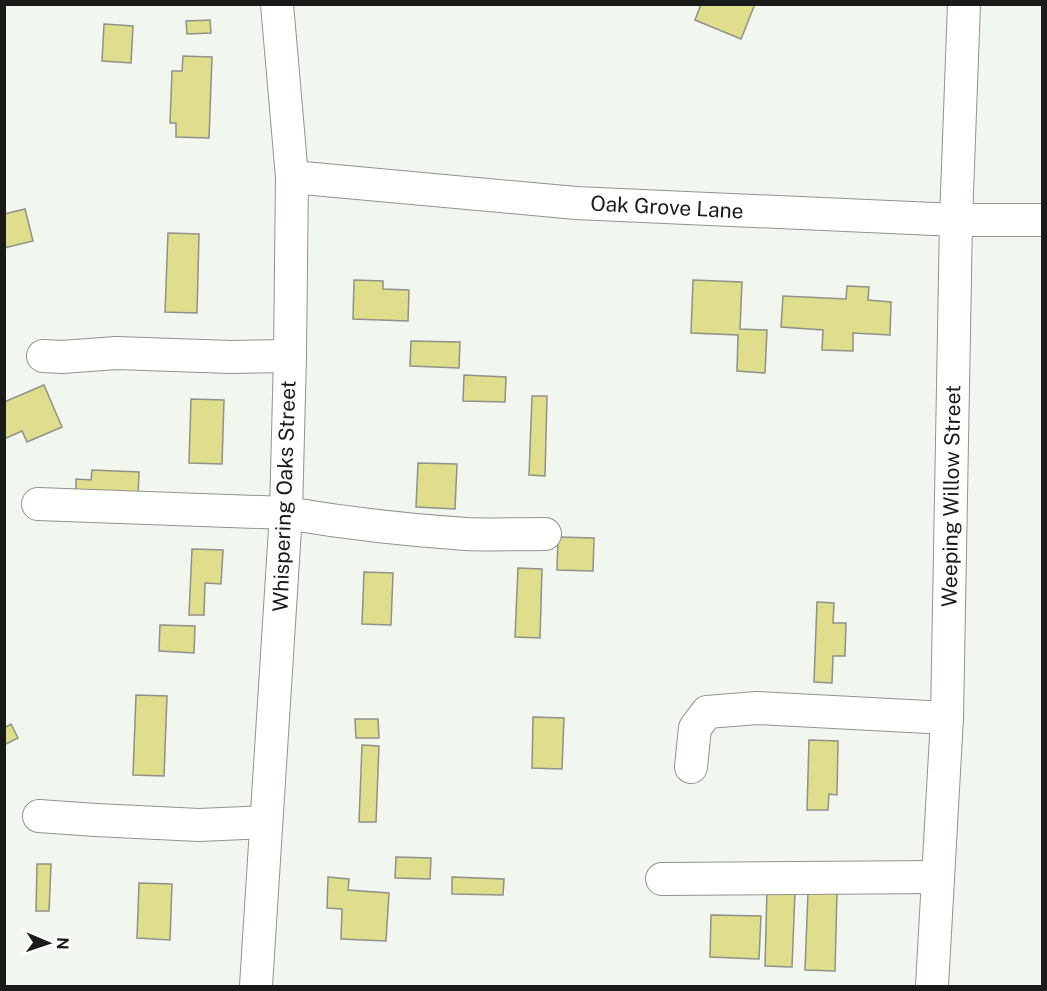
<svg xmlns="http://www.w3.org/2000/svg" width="1047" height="991" viewBox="0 0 1047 991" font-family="'Public Sans',sans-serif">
<rect width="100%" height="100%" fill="#f1f6ee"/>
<!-- building -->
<g fill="#dfde8c" stroke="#909188" stroke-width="1.5">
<polygon points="701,4 755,4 741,39 695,20"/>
<polygon points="210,20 211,33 187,34 186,21"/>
<polygon points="104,24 133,26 131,63 102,61"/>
<polygon points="183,56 212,57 209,138 176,137 176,123 170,123 172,71 182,71"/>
<polygon points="25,209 33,241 4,248 4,214"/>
<polygon points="168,233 199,234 197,313 165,312"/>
<polygon points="354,280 383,281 383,289 409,290 408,321 353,319"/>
<polygon points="693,280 742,282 740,329 767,330 765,373 737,371 738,335 691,333"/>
<polygon points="847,286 869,287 868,300 891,302 890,335 853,333 853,351 822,350 823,330 781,327 783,296 846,299"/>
<polygon points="411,341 460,342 459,368 410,366"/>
<polygon points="464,375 506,377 505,402 463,401"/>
<polygon points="44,385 62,427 27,442 22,431 4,439 4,402"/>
<polygon points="532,396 547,396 545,476 529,475"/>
<polygon points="191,399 224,400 222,464 189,463"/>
<polygon points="418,463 457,464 455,509 416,507"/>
<polygon points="92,470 139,472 138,497 76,495 76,479 91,480"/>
<polygon points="558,537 594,538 593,571 557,570"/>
<polygon points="192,549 223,550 221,584 205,583 204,615 189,615"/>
<polygon points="518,568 542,569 540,638 515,637"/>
<polygon points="364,572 393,573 391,625 362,624"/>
<polygon points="817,602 834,603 833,623 846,623 845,656 833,656 832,683 814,682"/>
<polygon points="160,625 195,626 194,653 159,651"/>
<polygon points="136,695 167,696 164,776 133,775"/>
<polygon points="533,717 564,718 562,769 532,768"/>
<polygon points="355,719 378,719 379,738 356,738"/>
<polygon points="11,724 18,738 4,745 4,728"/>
<polygon points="809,740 838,741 837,795 829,794 828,810 807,810"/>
<polygon points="362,745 379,746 376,822 359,822"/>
<polygon points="396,857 431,858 430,879 395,878"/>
<polygon points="37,864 51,864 49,911 36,911"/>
<polygon points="328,877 349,879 348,890 389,893 386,941 341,939 342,909 327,908"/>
<polygon points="452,877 504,879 503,895 452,894"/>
<polygon points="139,883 172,884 170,940 137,938"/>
<polygon points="767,890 795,891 792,967 765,966"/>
<polygon points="808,892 837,893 835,971 805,970"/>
<polygon points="711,915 761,916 759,959 710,957"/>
</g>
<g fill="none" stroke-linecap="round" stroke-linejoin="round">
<defs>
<g id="minor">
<polyline points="292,177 576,203 956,220 1042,220"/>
<polyline points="43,356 62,357 116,353 231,357 290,356"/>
<path d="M38,504l248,9c59,10 120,17 180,21 26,1 52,0 79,0"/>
<polyline points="691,767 695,728 707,712 757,708 947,718"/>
<polyline points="39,816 96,820 199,825 266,822"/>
<polyline points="662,879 938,877"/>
<polyline points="256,986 286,513 290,356 292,177 277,4"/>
<polyline points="932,986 947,718 956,220 964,4"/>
</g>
</defs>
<!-- minor casing -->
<use href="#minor" stroke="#90948d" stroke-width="34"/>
<!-- minor -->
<use href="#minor" stroke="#fff" stroke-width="32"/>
</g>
<g text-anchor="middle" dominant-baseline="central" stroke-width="6" stroke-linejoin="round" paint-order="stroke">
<!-- street labels -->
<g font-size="21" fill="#191b18" stroke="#fff">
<text transform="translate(667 207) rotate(3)">Oak Grove Lane</text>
<text transform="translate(284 496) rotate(-88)">Whispering Oaks Street</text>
<text transform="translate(951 496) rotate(-89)">Weeping Willow Street</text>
</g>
</g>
<!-- border -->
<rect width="1047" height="991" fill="none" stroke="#191b18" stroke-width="12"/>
<!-- north arrow -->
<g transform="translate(48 943) rotate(92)" stroke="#ffffff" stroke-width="4.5" paint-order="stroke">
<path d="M0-4.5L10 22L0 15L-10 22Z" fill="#191b18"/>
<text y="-9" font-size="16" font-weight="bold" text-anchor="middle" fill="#191b18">N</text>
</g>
</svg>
